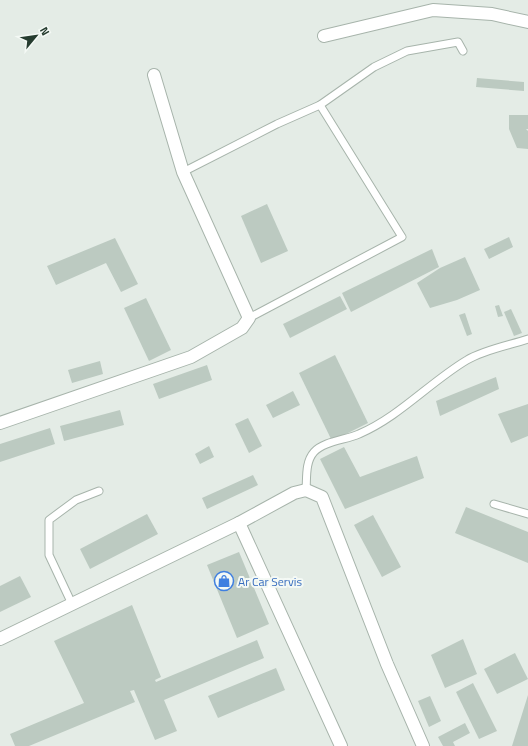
<svg xmlns="http://www.w3.org/2000/svg" width="528" height="746" viewBox="0 0 528 746" font-family="'Titillium Web',sans-serif">
<rect width="100%" height="100%" fill="#e4ece6"/>
<!-- building -->
<g fill="#bccac1">
<polygon points="477,78 524,82 524,91 476,87"/>
<polygon points="509,115 528,115 528,129 526,129 528,131 528,149 517,148 509,129"/>
<polygon points="267,204 288,251 261,263 241,216"/>
<polygon points="509,237 513,247 489,259 484,249"/>
<polygon points="115,238 138,284 121,292 106,263 56,285 47,266"/>
<polygon points="432,249 439,267 351,312 342,293"/>
<polygon points="465,257 480,290 457,300 430,308 417,283 440,268"/>
<polygon points="340,296 347,309 290,338 283,324"/>
<polygon points="146,298 171,350 149,361 124,308"/>
<polygon points="499,305 503,316 498,317 495,306"/>
<polygon points="511,309 522,333 514,336 504,312"/>
<polygon points="465,313 472,334 467,336 459,315"/>
<polygon points="335,355 368,423 332,441 299,373"/>
<polygon points="100,361 103,374 72,383 68,370"/>
<polygon points="207,365 212,380 159,399 153,384"/>
<polygon points="496,377 499,389 440,416 436,401"/>
<polygon points="293,391 300,405 273,418 266,405"/>
<polygon points="528,404 528,436 511,443 498,414"/>
<polygon points="120,410 124,425 64,441 60,426"/>
<polygon points="248,418 262,446 249,453 235,424"/>
<polygon points="50,428 55,444 0,462 0,444"/>
<polygon points="209,446 214,457 200,464 195,454"/>
<polygon points="344,447 360,477 417,456 424,478 345,509 320,459"/>
<polygon points="253,475 258,485 207,509 202,498"/>
<polygon points="466,507 528,532 528,563 455,533"/>
<polygon points="147,514 158,534 90,569 80,549"/>
<polygon points="373,515 401,567 382,577 354,525"/>
<polygon points="239,552 269,624 237,638 207,565"/>
<polygon points="20,576 31,597 0,612 0,586"/>
<polygon points="132,605 161,677 155,680 156,682 257,640 264,658 164,700 177,731 155,740 134,690 130,691 135,702 29,746 15,746 10,734 84,703 54,641"/>
<polygon points="463,639 477,674 445,688 431,655"/>
<polygon points="515,653 528,679 497,694 484,669"/>
<polygon points="276,668 285,690 218,718 208,696"/>
<polygon points="473,683 497,731 479,739 456,692"/>
<polygon points="528,695 528,746 512,746"/>
<polygon points="430,696 441,721 429,727 418,701"/>
<polygon points="465,723 470,733 453,742 455,746 443,746 438,737"/>
</g>
<g fill="none" stroke-linecap="round" stroke-linejoin="round">
<defs>
<g id="service">
<polyline points="183,172 277,124 320,105"/>
<polyline points="249,318 402,237 320,105 374,67 407,51 458,42 463,51"/>
<path d="M306,490c1,-12 -1,-28 8,-38 10,-11 32,-12 45,-18 40,-17 71,-52 108,-74 16,-10 43,-15 61,-21"/>
<polyline points="494,504 528,514"/>
<polyline points="72,604 49,555 49,520 76,500 99,491"/>
</g>
<g id="minor">
<polyline points="324,36 433,10 492,14 528,22"/>
<polyline points="0,423 191,357 242,328 249,318 183,172 154,75"/>
<polyline points="239,523 294,493 306,490 322,497 387,664 423,746"/>
<polyline points="0,639 239,523 341,746"/>
</g>
</defs>
<!-- service casing -->
<use href="#service" stroke="#a7b4ab" stroke-width="9"/>
<!-- minor casing -->
<use href="#minor" stroke="#a7b4ab" stroke-width="14"/>
<!-- service -->
<use href="#service" stroke="#fff" stroke-width="7"/>
<!-- minor -->
<use href="#minor" stroke="#fff" stroke-width="12"/>
</g>
<!-- icons -->
<defs>
<symbol id="shop-ring" viewBox="-11 -11 22 22"><circle r="9.5" fill="#f4f9f5" stroke="#3f7fe0" stroke-width="1.5"/><path d="M-5-2.5h2.3a2.7 3.5 0 0 1 5.4 0H5L5.5 6h-11ZM-1.5-2.5h3a1.5 2.3 0 0 0-3 0Z" fill="#3f7fe0"/></symbol>
</defs>
<g fill-rule="evenodd">
<use href="#shop-ring" x="213" y="570" width="22" height="22"/>
</g>
<g text-anchor="middle" dominant-baseline="central" stroke-width="4" stroke-linejoin="round" paint-order="stroke">
<!-- shop labels -->
<g font-size="12" fill="#366cbe" stroke="#f4f9f5" text-anchor="start">
<text x="238" y="581">Ar Car Servis</text>
</g>
</g>
<!-- north arrow -->
<g transform="translate(36 36) rotate(61)" stroke="#f4f9f5" stroke-width="3" paint-order="stroke">
<path d="M0-3L7 15L0 10L-7 15Z" fill="#253c2f"/>
<text y="-6" font-size="11" font-weight="bold" text-anchor="middle" fill="#253c2f">N</text>
</g>
</svg>
